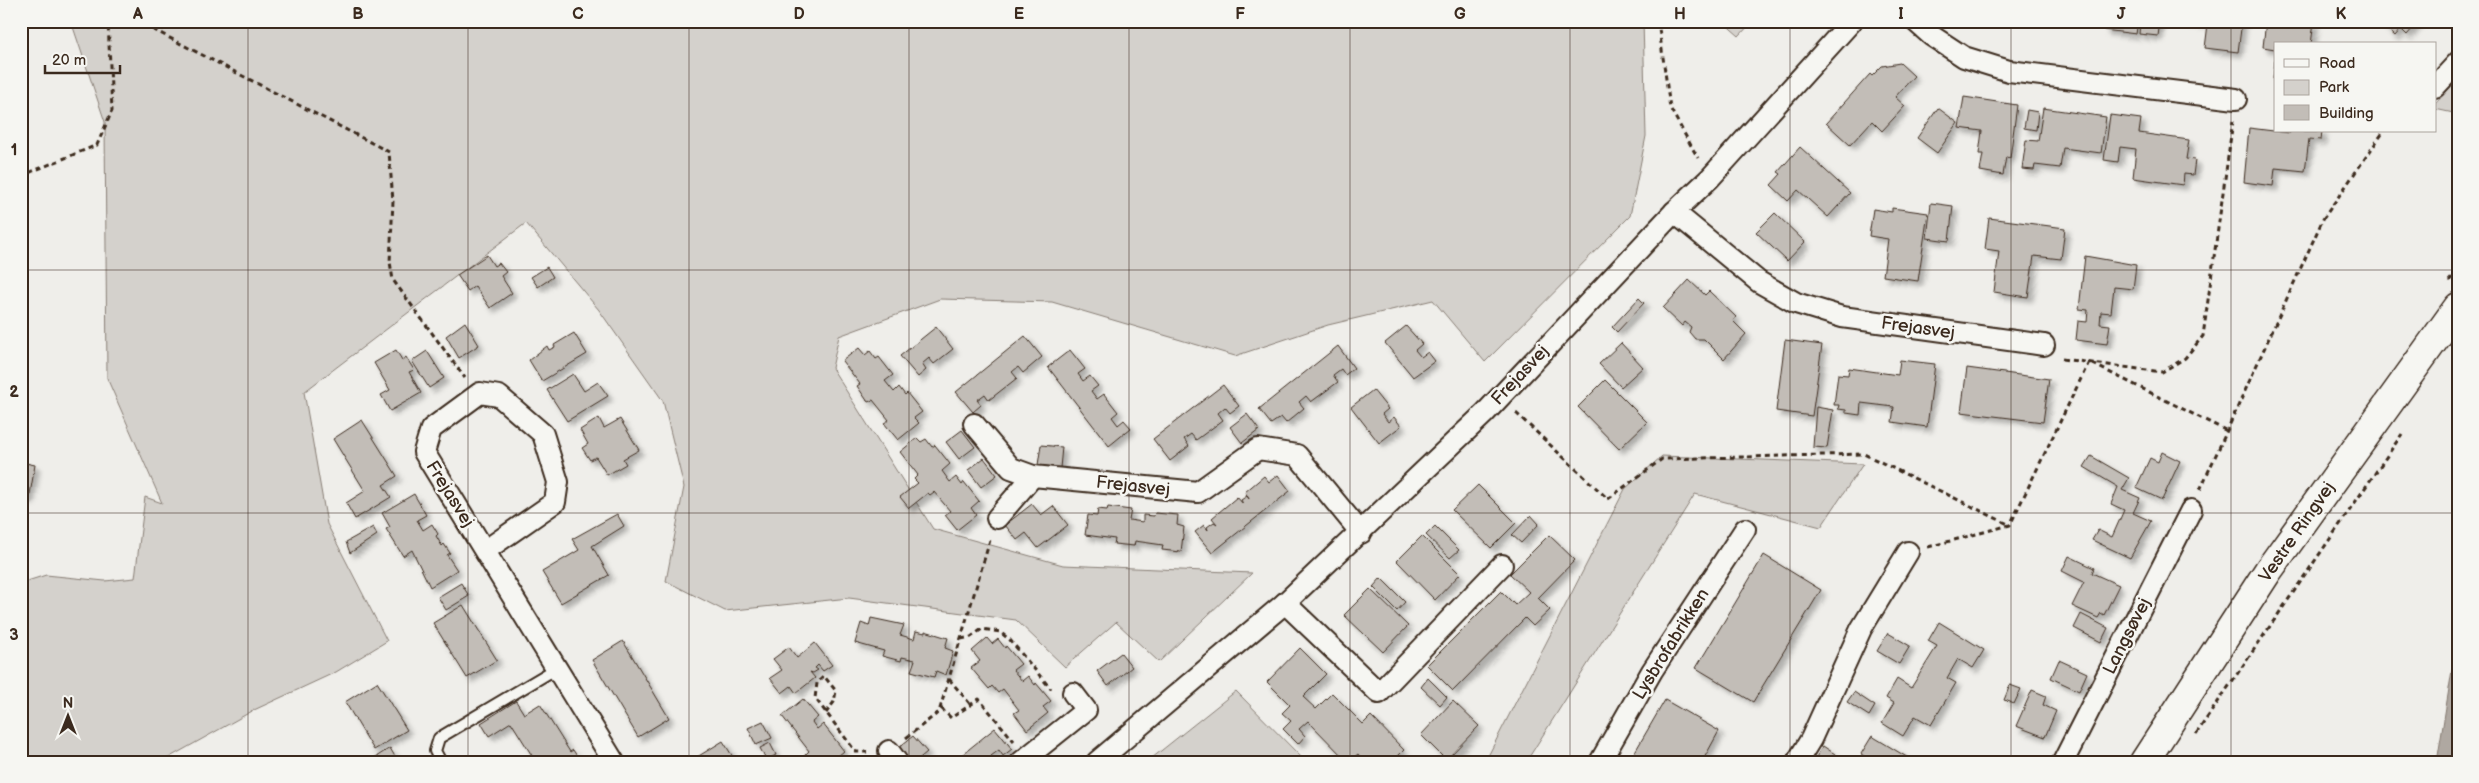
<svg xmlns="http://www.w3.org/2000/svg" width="2479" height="783" viewBox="0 0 2479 783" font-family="'Balsamiq Sans',sans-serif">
<defs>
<filter id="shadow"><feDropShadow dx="4.5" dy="4.5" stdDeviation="2.5" flood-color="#0004"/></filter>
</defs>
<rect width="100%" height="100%" fill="#efeeea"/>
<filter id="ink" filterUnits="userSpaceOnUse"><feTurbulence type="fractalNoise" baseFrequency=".02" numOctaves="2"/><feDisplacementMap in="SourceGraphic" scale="10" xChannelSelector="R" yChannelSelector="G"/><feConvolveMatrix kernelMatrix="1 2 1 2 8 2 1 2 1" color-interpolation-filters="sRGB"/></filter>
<g filter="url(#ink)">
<!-- green -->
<g fill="#d4d1cc" stroke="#887e75">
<polygon points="71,21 1643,21 1646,136 1630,216 1485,362 1433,300 1328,325 1235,356 1052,302 940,299 839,336 832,368 933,529 1063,565 1252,573 1159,662 1116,622 1065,667 1016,620 849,598 725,611 666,581 684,487 663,401 599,310 526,223 304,392 327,524 387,641 336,672 254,710 161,762 21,762 21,583 46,575 105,581 135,578 145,497 162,503 107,378 105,122"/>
<polygon points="1722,21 1753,21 1739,36"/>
<polygon points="2458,79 2458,114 2435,109 2435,104"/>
<polygon points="1662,456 1863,464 1821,527 1695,494 1526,762 1485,762 1625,489"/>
<polygon points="1236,691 1306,762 1147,762"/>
</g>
<!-- water -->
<polygon fill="#afa8a1" stroke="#81766d" points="2458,645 2458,762 2437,762 2456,646"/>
<!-- building -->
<g fill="#c2bdb7" stroke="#3b2a1e" filter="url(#shadow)">
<polygon points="2105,21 2138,21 2136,34 2104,30"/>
<polygon points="2140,21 2160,21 2158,36 2139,34"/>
<polygon points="2242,21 2238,52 2205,48 2208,24 2186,22"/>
<polygon points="2266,21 2314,22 2311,44 2275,44 2275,49 2263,47"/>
<polygon points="2379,21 2419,21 2407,35 2401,29 2395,36"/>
<polygon points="2275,61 2275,79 2273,79"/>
<polygon points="1900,63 1914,76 1895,97 1905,106 1882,131 1872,121 1850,145 1826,123 1870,74 1872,76 1882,66"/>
<polygon points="1964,97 2017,105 2010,158 2006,157 2003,175 1980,171 1983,154 1979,154 1982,131 1959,128"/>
<polygon points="1938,108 1958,123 1937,153 1917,138"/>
<polygon points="2043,108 2106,117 2101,153 2063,148 2060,168 2035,165 2034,170 2022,169 2026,140 2038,141"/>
<polygon points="2027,110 2038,112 2036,130 2024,128"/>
<polygon points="2110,115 2141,119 2139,133 2189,140 2186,159 2195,160 2193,175 2184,174 2183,185 2133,178 2136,149 2120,147 2118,162 2104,160"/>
<polygon points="2249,128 2290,133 2290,131 2322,131 2321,140 2309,139 2305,171 2275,168 2273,186 2244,182"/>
<polygon points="1800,147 1850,193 1828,217 1798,190 1788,201 1771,185 1781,174 1778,172"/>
<polygon points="1931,203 1953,206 1949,241 1927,238"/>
<polygon points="1892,208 1928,213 1918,281 1883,276 1888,239 1869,236 1873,209 1892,212"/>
<polygon points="1775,213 1805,242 1787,261 1756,232"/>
<polygon points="1989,218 2065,228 2061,259 2034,256 2028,297 1994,292 1999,251 1985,249"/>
<polygon points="487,255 494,266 499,263 506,272 501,276 512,293 490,308 475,286 468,291 457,275"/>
<polygon points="2085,256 2136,265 2133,289 2114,287 2111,313 2101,312 2100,324 2110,325 2107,344 2076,340 2078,321 2087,322 2088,310 2079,309"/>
<polygon points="547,267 553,277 538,287 531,277"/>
<polygon points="1689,280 1705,295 1709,291 1736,317 1733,321 1746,334 1724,359 1704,339 1695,339 1689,332 1691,327 1685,322 1682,326 1663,308"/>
<polygon points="1639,298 1644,303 1617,332 1612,327"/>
<polygon points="465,322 479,345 459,358 446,336"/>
<polygon points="1406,326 1422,344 1415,350 1421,357 1428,352 1435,361 1413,377 1385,343"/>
<polygon points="936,327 953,349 934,364 929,358 922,364 926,370 918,377 900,356"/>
<polygon points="574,333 587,354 542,381 529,360 547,346 549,350 555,347 554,345"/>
<polygon points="1025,336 1042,357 1023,373 1018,367 1012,372 1017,378 989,400 985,394 977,400 981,405 973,412 956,392"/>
<polygon points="1785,340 1822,345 1812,416 1776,411"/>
<polygon points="1621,343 1643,367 1621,387 1599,364"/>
<polygon points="1338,346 1354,368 1345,375 1341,369 1333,375 1338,382 1311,402 1306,396 1299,402 1304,408 1286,423 1281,417 1271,424 1259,409"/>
<polygon points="859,348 865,355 870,351 876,359 879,357 893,375 885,381 894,392 899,387 905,395 907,393 922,412 914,418 919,423 898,440 884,423 889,420 873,400 868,402 857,386 860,384 842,361"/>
<polygon points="396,350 402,360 406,357 414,370 409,372 421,393 390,411 381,395 390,390 374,363"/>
<polygon points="1070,350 1085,369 1078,374 1083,381 1090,376 1098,386 1091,391 1097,399 1104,394 1118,412 1112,417 1118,425 1124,420 1131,428 1109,446 1048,367"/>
<polygon points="427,351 444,378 429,388 412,361"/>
<polygon points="1900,360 1935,364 1927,427 1892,422 1894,407 1861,403 1860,415 1846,413 1846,410 1838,409 1839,405 1834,405 1838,374 1848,375 1849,368 1898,375"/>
<polygon points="1967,368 2049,379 2043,422 1961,412"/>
<polygon points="573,374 584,391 598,382 608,396 567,421 547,390"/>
<polygon points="1605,380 1647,422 1619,449 1578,407"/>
<polygon points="1223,385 1239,406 1230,413 1225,407 1218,413 1223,420 1196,440 1191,434 1184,439 1189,446 1170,461 1153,439"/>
<polygon points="1373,390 1388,409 1382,414 1388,422 1394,417 1401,426 1379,443 1351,407"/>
<polygon points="1816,407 1833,410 1827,448 1813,447"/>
<polygon points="1247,414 1259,430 1242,443 1230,427"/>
<polygon points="599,418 604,428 620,419 639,450 623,459 626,464 607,475 596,457 590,460 582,448 588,444 580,430"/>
<polygon points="362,420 397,476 383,485 391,497 355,519 346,503 365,491 333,439"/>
<polygon points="962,430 975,447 959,459 946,442"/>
<polygon points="917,438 921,442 926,439 932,447 935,445 950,464 942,471 950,482 956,477 962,485 964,482 979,501 971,508 976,515 957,530 945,515 950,511 934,492 930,495 928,493 909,508 900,497 918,483 914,479 918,475 900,452"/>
<polygon points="1041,445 1062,447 1060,468 1038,465"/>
<polygon points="2162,452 2180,461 2162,500 2136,488 2150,458 2158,462"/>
<polygon points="2091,456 2129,478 2122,490 2140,498 2133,513 2151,521 2130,558 2092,540 2098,530 2112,537 2124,510 2111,504 2118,487 2084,467"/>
<polygon points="984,458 997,475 981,487 968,470"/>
<polygon points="21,462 35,465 29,500 21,498"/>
<polygon points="1278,475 1290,491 1212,553 1195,532 1204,525 1208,530 1207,527 1214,522 1217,524 1212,518 1237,497 1243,504 1241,500 1247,496 1249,499 1245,492 1264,476 1269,482"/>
<polygon points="1478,485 1516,523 1491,548 1452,510"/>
<polygon points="414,494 426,515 417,520 423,530 432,524 438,534 436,536 442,546 444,544 450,553 447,555 457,570 430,587 412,550 403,556 386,529 390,527 382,513"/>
<polygon points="1032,504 1041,515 1053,506 1068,525 1038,548 1026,533 1017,540 1005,525"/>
<polygon points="1108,507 1131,510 1129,520 1143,522 1143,515 1154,516 1155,513 1178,515 1177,525 1184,527 1181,552 1162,550 1163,545 1135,541 1134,546 1114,544 1115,539 1085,535 1088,515 1097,516 1098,509 1107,510"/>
<polygon points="617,514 624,526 592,546 609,575 561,603 542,572 579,550 572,539"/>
<polygon points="1531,515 1539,524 1521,543 1512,535"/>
<polygon points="1435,526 1459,550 1450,558 1426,535"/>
<polygon points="373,527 377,535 350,553 346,542"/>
<polygon points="1549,535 1575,560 1538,598 1550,610 1533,626 1525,618 1453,691 1427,665 1501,591 1515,605 1529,592 1510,574"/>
<polygon points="1422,536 1460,574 1435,600 1397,561"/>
<polygon points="1764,555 1821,590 1753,702 1696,668"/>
<polygon points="2069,556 2094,568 2092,573 2119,585 2104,615 2101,613 2098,618 2072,606 2084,582 2062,571"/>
<polygon points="1381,578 1405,602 1397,611 1373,587"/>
<polygon points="461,583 469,596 446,610 438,597"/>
<polygon points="1370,589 1408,626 1383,652 1344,615"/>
<polygon points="463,605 497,660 467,678 433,623"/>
<polygon points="2081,614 2108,628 2101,642 2074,628"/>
<polygon points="871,618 904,625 900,635 914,639 916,631 925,633 925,631 948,638 945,648 953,651 946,675 936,671 934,677 911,671 915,660 902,657 901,661 882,656 884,651 855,643 861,623 869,626"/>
<polygon points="1939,622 1984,650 1973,668 1958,659 1947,678 1956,683 1931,725 1915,716 1903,736 1882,723 1894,703 1886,698 1897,679 1911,688 1937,646 1928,641"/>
<polygon points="1888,633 1910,646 1899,664 1877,651"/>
<polygon points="987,638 992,644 998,639 1005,648 1006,646 1021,664 1013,670 1022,681 1028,676 1035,685 1036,683 1051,701 1043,707 1048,713 1027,730 1014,713 1019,710 1003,689 998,693 992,686 989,689 971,668 980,661 972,651"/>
<polygon points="623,641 669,718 638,737 592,660"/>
<polygon points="815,643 832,665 823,671 818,665 815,668 818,670 813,673 810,672 815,678 796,693 791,686 782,693 770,678 782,670 773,659 789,647 797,658"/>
<polygon points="1300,648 1326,674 1303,697 1316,709 1332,693 1363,724 1371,716 1404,750 1392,762 1365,762 1358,754 1348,762 1308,721 1299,729 1305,736 1298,744 1283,729 1291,721 1282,713 1290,705 1267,682"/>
<polygon points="1121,653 1132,667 1108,686 1097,671"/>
<polygon points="2059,660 2087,673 2079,691 2051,678"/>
<polygon points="1428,678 1447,697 1440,705 1421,687"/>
<polygon points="377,682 407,730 374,750 345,702"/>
<polygon points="2010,685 2021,689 2014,704 2004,700"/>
<polygon points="2032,690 2046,696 2043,705 2056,711 2045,737 2016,726"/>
<polygon points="1854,692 1875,706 1869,716 1847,702"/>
<polygon points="803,699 818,717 812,722 817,729 823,724 844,751 838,756 843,762 800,760 809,751 782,716"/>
<polygon points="1665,700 1719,731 1702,762 1629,762"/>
<polygon points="516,701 524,714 540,704 570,752 573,750 581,762 536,762 511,722 489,736 481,723"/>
<polygon points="1453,701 1479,726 1447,759 1450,762 1436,762 1442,756 1421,735"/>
<polygon points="763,721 772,738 756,745 748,728"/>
<polygon points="995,728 1012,749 1003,756 999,750 991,756 995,762 953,762"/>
<polygon points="913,736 927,752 915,762 908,762 898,748"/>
<polygon points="1872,736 1915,762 1869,762 1870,760 1861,754"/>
<polygon points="723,741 736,762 689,762"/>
<polygon points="770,743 776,755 766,760 760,748"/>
<polygon points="1823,746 1844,760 1842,762 1813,762"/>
<polygon points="390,748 397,760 368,762"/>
</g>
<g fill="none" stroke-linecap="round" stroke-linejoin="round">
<defs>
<polyline id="service" points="441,762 435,751 439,738 557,668"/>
<g id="minor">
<polyline points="1915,21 1932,36 1964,57 2009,71 2236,99"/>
<polyline points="2435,87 2458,62"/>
<polyline points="1674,212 1759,282 1796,303 1842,317 2044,345"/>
<polyline points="974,424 1011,468 1033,476 1198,492 1258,449 1297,455 1361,533"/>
<polyline points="997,518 1033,476"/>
<polyline points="486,550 555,502 558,482 543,434 499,396 480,393 431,429 424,452 614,762"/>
<polyline points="1285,603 1379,693 1502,565"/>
<polyline points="889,751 897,762"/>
<polyline points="1021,762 1086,710 1073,693"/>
<polyline points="1097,762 1285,603 1485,413 1674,212 1710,178 1852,21"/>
<polyline points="1600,762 1652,671 1745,529"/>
<polyline points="1797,762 1811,739 1861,629 1908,552"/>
<polyline points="2063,762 2191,510"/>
</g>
<polyline id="secondary" points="2144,762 2268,571 2458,307"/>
</defs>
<!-- service casing -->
<use href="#service" stroke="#3b2a1e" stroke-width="14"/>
<!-- minor casing -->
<use href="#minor" stroke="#3b2a1e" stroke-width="24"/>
<!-- secondary casing -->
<use href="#secondary" stroke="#3b2a1e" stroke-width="31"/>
<!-- path -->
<g stroke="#3b2a1e" stroke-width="3" stroke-dasharray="5 4" stroke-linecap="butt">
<polyline points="137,21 389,152 393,201 390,262 393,280 465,378"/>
<polyline points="1658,21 1670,108 1698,158"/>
<polyline points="21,176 97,145 112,111 108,21"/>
<polyline points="2449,281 2458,270"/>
<polyline points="2062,359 2162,372 2185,358 2203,336 2233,121"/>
<polyline points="1516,413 1608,499 1662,459 1864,454 2010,525"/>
<polyline points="2200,490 2323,219 2384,131"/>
<polyline points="1928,547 2010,525 2089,362 2227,431"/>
<polyline points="961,639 971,637 982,629 1000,632 1010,640 1051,689"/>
<polyline points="949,679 971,705"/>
<polyline points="941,708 951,718 979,699 1014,741"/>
<polyline points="826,713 834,702 836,691 824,676 817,683 815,698 856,752 867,752"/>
<polyline points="2196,734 2402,434"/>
<polyline points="906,738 939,712 990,540"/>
</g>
<!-- service -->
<use href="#service" stroke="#f6f6f2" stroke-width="10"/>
<!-- minor -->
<use href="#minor" stroke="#f6f6f2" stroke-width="20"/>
<!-- secondary -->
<use href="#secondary" stroke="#f6f6f2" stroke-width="28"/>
</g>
</g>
<!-- grid -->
<path fill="none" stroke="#3b2a1e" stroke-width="1" stroke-opacity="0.55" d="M248,21v741M468,21v741M689,21v741M909,21v741M1129,21v741M1350,21v741M1570,21v741M1790,21v741M2011,21v741M2231,21v741M21,270h2437M21,513h2437"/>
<g text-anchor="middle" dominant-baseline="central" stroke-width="5" stroke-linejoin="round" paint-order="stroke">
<!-- street labels -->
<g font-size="18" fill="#3b2a1e" stroke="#f6f6f2">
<text transform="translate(1918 328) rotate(8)">Frejasvej</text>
<text transform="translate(1520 375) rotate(-47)">Frejasvej</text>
<text transform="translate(1133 486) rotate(6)">Frejasvej</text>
<text transform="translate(450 494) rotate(58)">Frejasvej</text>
<text transform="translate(2297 532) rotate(-55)">Vestre Ringvej</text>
<text transform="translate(2127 636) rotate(-63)">Langsøvej</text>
<text transform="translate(1671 644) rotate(-58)">Lysbrofabrikken</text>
</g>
</g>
<!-- margin -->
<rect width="2479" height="783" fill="none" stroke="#f6f6f2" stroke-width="55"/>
<!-- legend -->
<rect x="2274" y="42" width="162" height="90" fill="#f6f6f2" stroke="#aba49d"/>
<rect x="2284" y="59" width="25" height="8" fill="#f6f6f2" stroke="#aba49d"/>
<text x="2319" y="68" font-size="15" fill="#3b2a1e">Road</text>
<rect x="2284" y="80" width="25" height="15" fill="#d4d1cc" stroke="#aba49d"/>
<text x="2319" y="92" font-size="15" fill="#3b2a1e">Park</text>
<rect x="2284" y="105" width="25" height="15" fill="#c2bdb7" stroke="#aba49d"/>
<text x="2319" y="118" font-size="15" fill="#3b2a1e">Building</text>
<!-- north arrow -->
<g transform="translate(68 716)" stroke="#f6f6f2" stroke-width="4" paint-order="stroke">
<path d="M0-4L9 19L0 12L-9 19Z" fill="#3b2a1e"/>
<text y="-8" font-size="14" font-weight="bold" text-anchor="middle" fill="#3b2a1e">N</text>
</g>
<!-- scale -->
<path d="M45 65v8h75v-8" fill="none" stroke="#3b2a1e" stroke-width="2.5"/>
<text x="52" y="65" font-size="15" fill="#3b2a1e" stroke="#f6f6f2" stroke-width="4" paint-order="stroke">20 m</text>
<rect x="28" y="28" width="2424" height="728" fill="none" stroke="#3b2a1e" stroke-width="2"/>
<g font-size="16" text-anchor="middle" font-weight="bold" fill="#3b2a1e">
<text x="138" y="19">A</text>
<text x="358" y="19">B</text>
<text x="578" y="19">C</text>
<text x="799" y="19">D</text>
<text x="1019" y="19">E</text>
<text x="1240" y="19">F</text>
<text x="1460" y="19">G</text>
<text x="1680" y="19">H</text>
<text x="1901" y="19">I</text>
<text x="2121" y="19">J</text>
<text x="2341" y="19">K</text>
<text x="14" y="155">1</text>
<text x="14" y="397">2</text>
<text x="14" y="640">3</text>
</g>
</svg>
